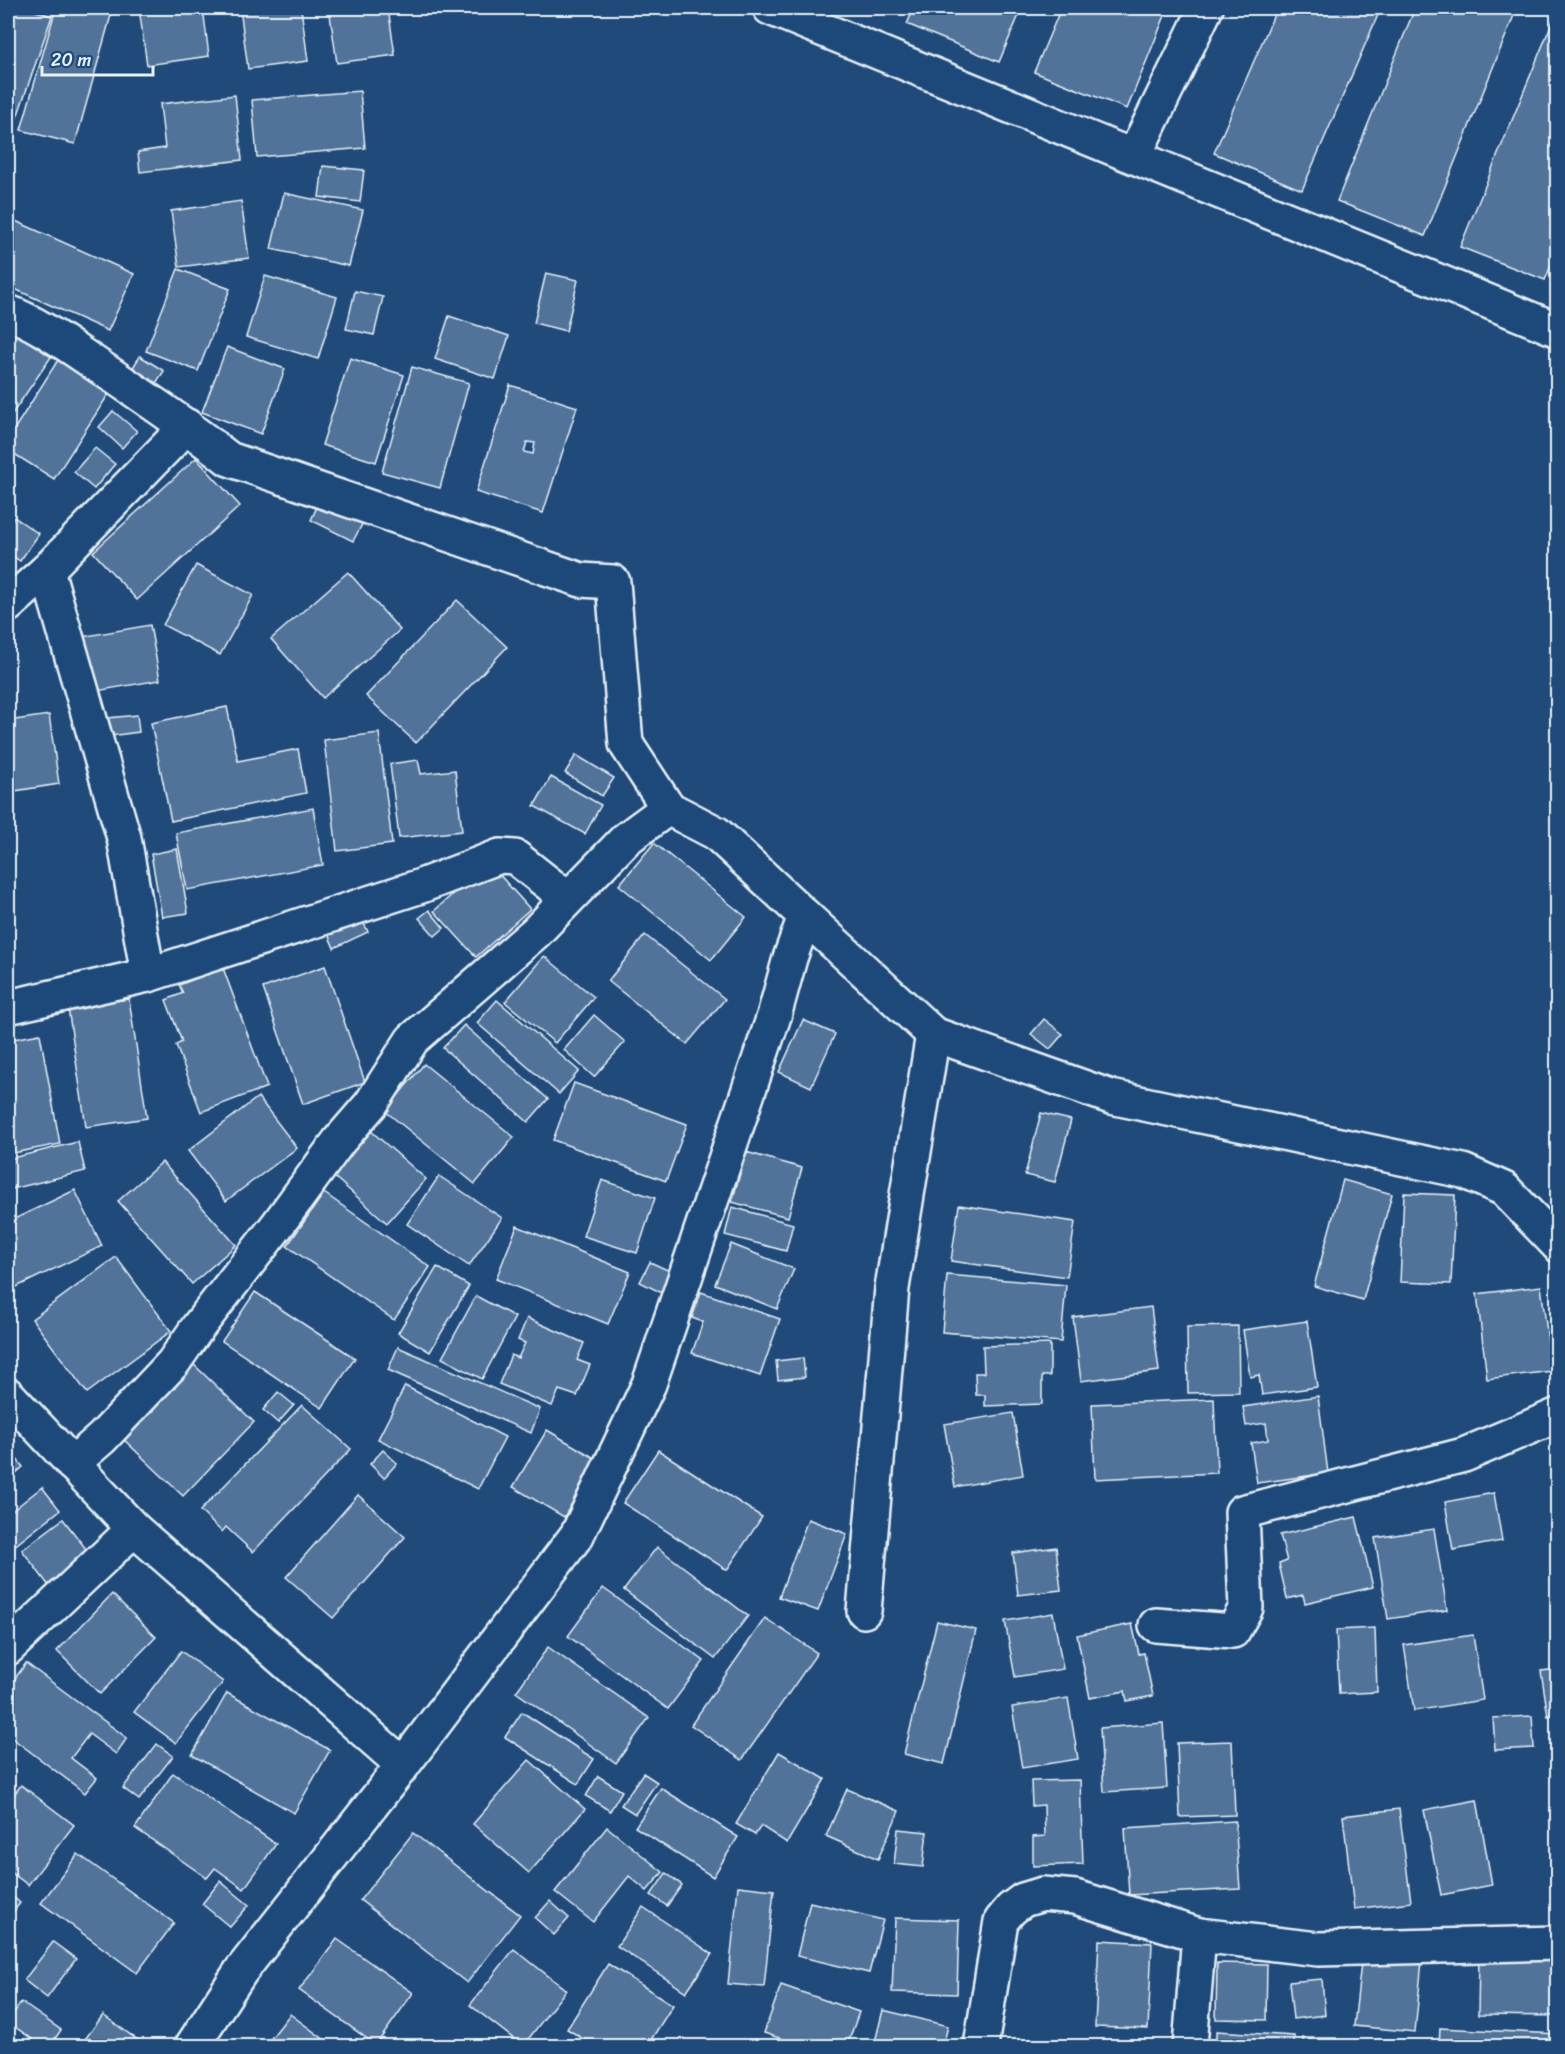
<svg xmlns="http://www.w3.org/2000/svg" width="1565" height="2054" viewBox="0 0 1565 2054" font-family="Sriracha,sans-serif">
<rect width="100%" height="100%" fill="#1f4a7a"/>
<filter id="ink" filterUnits="userSpaceOnUse"><feTurbulence type="fractalNoise" baseFrequency=".0167" numOctaves="2"/><feDisplacementMap in="SourceGraphic" scale="12" xChannelSelector="R" yChannelSelector="G"/><feConvolveMatrix kernelMatrix="1 2 1 2 8 2 1 2 1" color-interpolation-filters="sRGB"/></filter>
<g filter="url(#ink)">
<!-- building -->
<g fill="#517399" stroke="#e8f1f8" stroke-width="1.5" fill-rule="evenodd">
<polygon points="8,8 26,8 52,16 15,123 8,121"/>
<polygon points="56,8 113,8 75,144 21,130"/>
<polygon points="139,8 203,8 209,56 147,65"/>
<polygon points="240,8 301,8 308,61 248,69"/>
<polygon points="329,8 388,8 395,55 337,63"/>
<polygon points="914,8 1022,8 999,62 907,24"/>
<polygon points="1061,8 1168,8 1127,109 1034,72"/>
<polygon points="1277,8 1381,8 1302,190 1214,153"/>
<polygon points="1415,8 1517,8 1425,236 1337,201"/>
<polygon points="1558,8 1558,249 1545,280 1460,247"/>
<polygon points="360,91 365,148 257,157 252,100"/>
<polygon points="235,95 242,160 140,172 138,152 165,148 160,104"/>
<polygon points="323,166 364,170 360,202 319,197"/>
<polygon points="284,193 363,210 349,266 271,249"/>
<polygon points="241,201 249,258 179,267 171,211"/>
<polygon points="11,219 134,274 108,331 8,286 8,228"/>
<polygon points="178,269 230,289 198,371 146,351"/>
<polygon points="546,273 578,280 566,331 534,323"/>
<polygon points="265,276 337,297 318,359 246,337"/>
<polygon points="355,291 383,297 374,335 346,329"/>
<polygon points="449,316 509,336 495,379 435,359"/>
<polygon points="8,327 51,357 8,420"/>
<polygon points="227,347 285,369 261,434 202,412"/>
<polygon points="140,356 164,371 156,383 132,369"/>
<polygon points="350,358 404,375 376,462 322,445"/>
<polygon points="58,360 110,392 54,479 8,450 8,439"/>
<polygon points="412,367 469,383 440,488 382,472"/>
<path d="M510,385l67,22 -34,106 -67,-21zM527,442l8,1 -2,11 -9,-2z"/>
<polygon points="113,411 137,431 122,448 99,427"/>
<polygon points="95,448 115,464 94,489 74,472"/>
<polygon points="196,458 240,506 137,600 93,552"/>
<polygon points="321,498 365,519 353,541 311,520"/>
<polygon points="14,517 39,534 20,561 8,553 8,527"/>
<polygon points="196,565 253,595 220,655 163,625"/>
<polygon points="348,572 400,630 323,698 271,639"/>
<polygon points="457,600 507,647 416,743 366,696"/>
<polygon points="150,625 160,680 91,692 81,637"/>
<polygon points="227,707 238,761 298,749 306,793 171,821 151,723"/>
<polygon points="49,715 59,784 8,792 8,721"/>
<polygon points="137,715 139,732 110,736 108,718"/>
<polygon points="379,733 392,844 337,851 324,740"/>
<polygon points="576,755 614,778 602,796 565,773"/>
<polygon points="418,760 421,774 455,770 462,831 399,838 390,764"/>
<polygon points="551,777 601,805 585,834 534,806"/>
<polygon points="313,808 323,865 187,890 176,833"/>
<polygon points="654,843 746,917 711,960 619,885"/>
<polygon points="177,849 188,913 162,917 151,854"/>
<polygon points="488,862 530,909 476,957 434,911"/>
<polygon points="429,910 444,928 435,936 419,918"/>
<polygon points="358,911 368,932 334,948 325,927"/>
<polygon points="645,935 725,999 687,1044 608,981"/>
<polygon points="544,956 594,997 555,1043 505,1002"/>
<polygon points="325,966 365,1082 303,1104 263,988"/>
<polygon points="223,968 267,1087 201,1112 176,1045 182,1042 166,1000 183,993 179,985"/>
<polygon points="129,999 147,1118 86,1127 68,1008"/>
<polygon points="497,1000 579,1071 559,1094 477,1023"/>
<polygon points="594,1015 625,1042 594,1077 564,1050"/>
<polygon points="1044,1019 1063,1034 1050,1049 1031,1034"/>
<polygon points="803,1020 835,1034 811,1087 779,1072"/>
<polygon points="464,1025 548,1099 528,1122 443,1048"/>
<polygon points="40,1034 60,1144 8,1154 8,1106 10,1106 8,1091 8,1040"/>
<polygon points="424,1064 514,1137 475,1184 385,1111"/>
<polygon points="574,1083 687,1124 666,1181 553,1140"/>
<polygon points="258,1097 297,1148 226,1201 188,1151"/>
<polygon points="1041,1113 1071,1120 1055,1182 1025,1175"/>
<polygon points="363,1124 426,1179 387,1223 324,1168"/>
<polygon points="78,1142 85,1171 8,1190 8,1159"/>
<polygon points="746,1152 802,1168 788,1217 732,1202"/>
<polygon points="162,1162 236,1245 192,1284 118,1201"/>
<polygon points="439,1176 502,1218 469,1266 407,1224"/>
<polygon points="602,1180 655,1198 637,1253 583,1236"/>
<polygon points="1343,1180 1392,1194 1363,1300 1314,1286"/>
<polygon points="75,1190 102,1246 8,1291 8,1222"/>
<polygon points="324,1193 430,1267 394,1320 287,1246"/>
<polygon points="1404,1193 1455,1195 1451,1284 1400,1282"/>
<polygon points="959,1205 1075,1222 1067,1277 951,1261"/>
<polygon points="732,1207 793,1224 786,1251 725,1235"/>
<polygon points="517,1226 630,1272 608,1324 496,1279"/>
<polygon points="731,1244 794,1269 777,1309 715,1284"/>
<polygon points="116,1257 171,1331 87,1393 32,1319"/>
<polygon points="650,1262 672,1272 662,1293 640,1282"/>
<polygon points="437,1267 469,1286 430,1352 398,1333"/>
<polygon points="947,1275 1066,1285 1061,1342 942,1332"/>
<polygon points="1541,1286 1552,1371 1487,1379 1477,1294"/>
<polygon points="255,1292 355,1358 322,1408 222,1341"/>
<polygon points="701,1292 780,1319 760,1376 692,1353 703,1322 692,1318"/>
<polygon points="476,1296 515,1317 482,1379 442,1358"/>
<polygon points="1151,1307 1159,1371 1081,1381 1073,1317"/>
<polygon points="527,1318 584,1343 577,1360 590,1365 577,1396 559,1390 552,1406 499,1384 511,1355 518,1358 525,1343 518,1340"/>
<polygon points="1307,1321 1317,1387 1262,1395 1259,1375 1250,1377 1243,1330"/>
<polygon points="1238,1326 1239,1392 1188,1393 1187,1327"/>
<polygon points="1050,1344 1050,1376 1042,1376 1042,1404 985,1406 985,1395 976,1395 975,1373 984,1373 983,1346"/>
<polygon points="398,1347 540,1409 531,1433 388,1370"/>
<polygon points="803,1358 805,1377 778,1380 776,1361"/>
<polygon points="190,1361 254,1422 183,1496 119,1435"/>
<polygon points="405,1386 505,1437 478,1489 378,1439"/>
<polygon points="278,1392 294,1405 278,1423 263,1410"/>
<polygon points="1318,1396 1328,1473 1257,1483 1251,1443 1268,1440 1266,1423 1246,1426 1243,1407"/>
<polygon points="1214,1399 1217,1473 1095,1479 1092,1404"/>
<polygon points="302,1405 351,1449 253,1552 226,1527 222,1532 200,1511"/>
<polygon points="1013,1413 1023,1475 955,1487 944,1424"/>
<polygon points="1558,1427 1558,1462 1551,1428"/>
<polygon points="547,1430 598,1460 564,1517 513,1487"/>
<polygon points="8,1448 23,1467 8,1480"/>
<polygon points="383,1450 397,1463 384,1478 370,1464"/>
<polygon points="658,1450 762,1517 727,1570 623,1503"/>
<polygon points="42,1487 60,1510 8,1551 8,1514"/>
<polygon points="1494,1493 1502,1541 1453,1550 1445,1502"/>
<polygon points="358,1495 405,1537 333,1618 286,1577"/>
<polygon points="1356,1517 1373,1587 1305,1603 1303,1595 1287,1599 1279,1564 1287,1561 1280,1535"/>
<polygon points="63,1519 90,1554 49,1586 22,1550"/>
<polygon points="808,1519 847,1534 818,1611 779,1597"/>
<polygon points="1434,1529 1447,1610 1388,1619 1375,1538"/>
<polygon points="657,1547 748,1616 715,1659 624,1590"/>
<polygon points="1056,1547 1061,1590 1018,1595 1013,1553"/>
<polygon points="603,1588 704,1661 668,1709 568,1636"/>
<polygon points="112,1594 156,1637 100,1694 57,1651"/>
<polygon points="1053,1613 1063,1669 1015,1677 1005,1621"/>
<polygon points="765,1618 817,1653 742,1760 691,1725"/>
<polygon points="937,1621 976,1630 944,1764 904,1754"/>
<polygon points="1132,1624 1139,1654 1144,1653 1153,1696 1127,1701 1125,1691 1090,1698 1077,1635"/>
<polygon points="1375,1628 1377,1692 1339,1694 1336,1630"/>
<polygon points="1473,1635 1483,1700 1414,1711 1404,1645"/>
<polygon points="548,1647 649,1718 616,1763 516,1692"/>
<polygon points="181,1651 223,1682 176,1743 134,1712"/>
<polygon points="26,1663 127,1738 116,1754 89,1734 71,1758 97,1778 85,1793 8,1735 8,1688"/>
<polygon points="1558,1669 1558,1714 1548,1716 1541,1671"/>
<polygon points="227,1693 330,1750 294,1813 192,1755"/>
<polygon points="1068,1698 1078,1759 1022,1768 1012,1707"/>
<polygon points="522,1712 594,1759 578,1784 505,1737"/>
<polygon points="1532,1716 1534,1748 1495,1750 1493,1718"/>
<polygon points="1163,1723 1167,1788 1104,1792 1100,1728"/>
<polygon points="1232,1741 1235,1815 1180,1817 1177,1743"/>
<polygon points="157,1744 173,1756 139,1800 123,1788"/>
<polygon points="779,1752 825,1779 787,1843 761,1826 755,1835 736,1824"/>
<polygon points="529,1760 585,1809 529,1873 473,1824"/>
<polygon points="173,1773 276,1844 244,1889 215,1868 207,1878 135,1828"/>
<polygon points="643,1773 657,1782 635,1814 621,1805"/>
<polygon points="598,1776 622,1791 610,1811 586,1796"/>
<polygon points="1080,1780 1083,1864 1033,1866 1033,1837 1045,1836 1044,1805 1032,1806 1031,1781"/>
<polygon points="21,1785 74,1825 28,1885 8,1870 8,1803"/>
<polygon points="661,1788 738,1837 713,1877 635,1827"/>
<polygon points="847,1789 899,1811 878,1859 826,1836"/>
<polygon points="1477,1800 1492,1885 1441,1895 1424,1810"/>
<polygon points="1399,1809 1411,1902 1354,1909 1343,1816"/>
<polygon points="1235,1821 1240,1889 1129,1895 1125,1828"/>
<polygon points="607,1827 663,1872 647,1891 629,1876 593,1922 555,1892"/>
<polygon points="898,1829 927,1832 923,1867 894,1864"/>
<polygon points="413,1833 520,1915 467,1983 360,1900"/>
<polygon points="78,1854 174,1923 137,1973 41,1903"/>
<polygon points="666,1873 682,1885 667,1906 651,1895"/>
<polygon points="220,1881 249,1905 230,1927 202,1904"/>
<polygon points="738,1886 774,1890 764,1987 728,1984"/>
<polygon points="8,1892 20,1903 8,1918"/>
<polygon points="550,1901 569,1918 554,1935 535,1918"/>
<polygon points="810,1902 883,1920 869,1973 797,1956"/>
<polygon points="643,1907 712,1954 686,1992 617,1946"/>
<polygon points="895,1918 959,1920 957,1994 892,1992"/>
<polygon points="337,1939 413,1993 376,2045 299,1990"/>
<polygon points="1099,1940 1152,1943 1148,2029 1095,2027"/>
<polygon points="53,1942 76,1959 47,1998 24,1980"/>
<polygon points="514,1949 566,1990 523,2046 470,2005"/>
<polygon points="1362,1954 1422,1961 1415,2032 1354,2026"/>
<polygon points="1479,1956 1558,1957 1558,2016 1478,2015"/>
<polygon points="1217,1963 1267,1964 1266,2020 1216,2019"/>
<polygon points="608,1964 673,2005 647,2046 595,2046 567,2029"/>
<polygon points="1322,1979 1325,2015 1293,2019 1289,1982"/>
<polygon points="781,1985 859,2012 847,2046 804,2046 764,2033"/>
<polygon points="21,2002 61,2030 50,2046 42,2046 8,2022"/>
<polygon points="883,2010 948,2026 943,2046 874,2046"/>
<polygon points="290,2014 333,2046 265,2046"/>
<polygon points="103,2015 146,2046 80,2046"/>
<polygon points="1440,2028 1558,2034 1558,2046 1439,2046"/>
<polygon points="1216,2031 1294,2036 1294,2046 1216,2046"/>
<polygon points="8,2036 22,2046 8,2046"/>
<rect x="1303" y="2038" width="33" height="8"/>
<polygon points="1081,2041 1144,2044 1144,2046 1081,2046"/>
</g>
<g fill="none" stroke-linecap="round" stroke-linejoin="round">
<defs>
<g id="minor">
<polyline points="770,8 1558,330"/>
<polyline points="1134,156 1206,8"/>
<path d="M8,312c31,12 59,33 86,51 46,31 92,62 135,96l352,121 32,2 13,162 42,64"/>
<polyline points="47,570 124,838 148,975"/>
<polyline points="8,605 47,570 187,426"/>
<polyline points="805,916 933,1034 1111,1097 1463,1171 1504,1189 1558,1245"/>
<polyline points="8,1007 148,975 421,886 500,856 515,857 567,898"/>
<polyline points="8,1395 134,1529 403,1765"/>
<polyline points="72,1464 102,1438 173,1363 198,1327 276,1227 339,1141 371,1104 412,1040 536,932 626,839 668,808 716,833 805,916 790,958 774,1016 649,1384 577,1535 403,1765 241,1971 192,2046"/>
<polyline points="864,1611 892,1288 933,1034"/>
<polyline points="1156,1625 1233,1631 1246,1608 1242,1512 1464,1455 1558,1415"/>
<polyline points="8,1648 134,1529"/>
<polyline points="981,2046 1001,1921 1011,1909 1023,1900 1043,1894 1075,1897 1199,1935 1318,1949 1558,1943"/>
<polyline points="1190,2046 1199,1935"/>
</g>
</defs>
<!-- minor casing -->
<use href="#minor" stroke="#e8f1f8" stroke-width="38"/>
<!-- minor -->
<use href="#minor" stroke="#1f4a7a" stroke-width="33"/>
</g>
</g>
<!-- margin -->
<rect width="1565" height="2054" fill="none" stroke="#1f4a7a" stroke-width="30"/>
<rect x="15" y="15" width="1535" height="2024" fill="none" stroke="#e8f1f8" stroke-width="2" filter="url(#ink)"/>
<!-- scale -->
<path d="M42 66v9h111v-9" fill="none" stroke="#e8f1f8" stroke-width="3"/>
<text x="51" y="66" font-size="18" fill="#e8f1f8" stroke="#1f4a7a" stroke-width="4.5" paint-order="stroke">20 m</text>
</svg>
